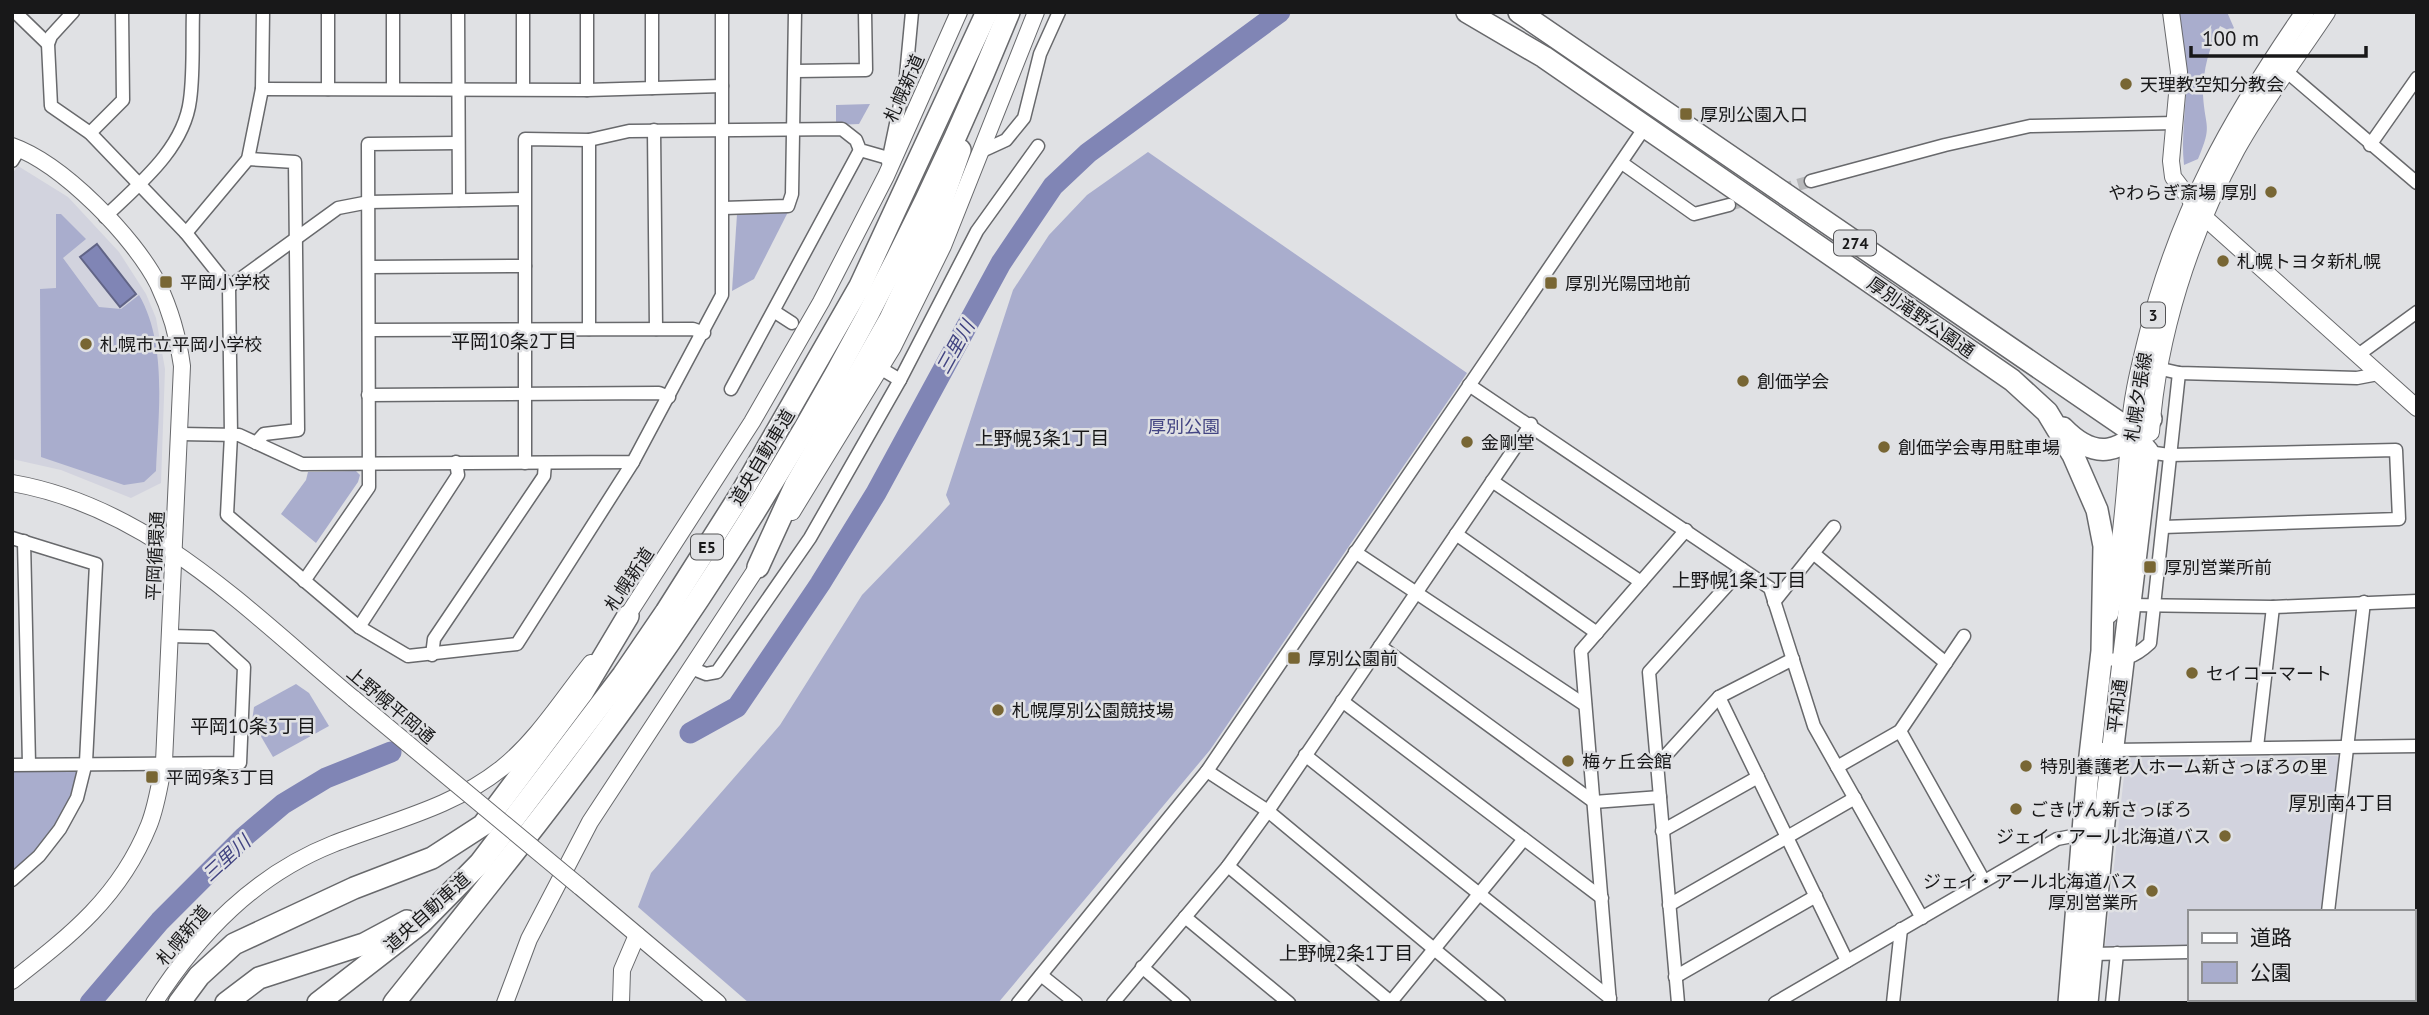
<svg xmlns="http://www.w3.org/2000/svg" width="2429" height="1015" viewBox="0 0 2429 1015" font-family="'PT Sans','Noto Sans JP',sans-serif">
<rect width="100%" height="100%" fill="#e0e1e4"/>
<!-- built -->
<g fill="#d2d3de">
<polygon points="18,166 68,197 119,252 146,294 156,318 165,369 161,483 131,498 61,470 12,459 12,174"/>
<polygon points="2337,756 2340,759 2324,912 2189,912 2189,945 2105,947 2126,758"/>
</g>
<!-- green -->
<g fill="#a9adcd">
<path d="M2179,12h48l7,16 -4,3 -10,-5c-11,22 -17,43 -17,69 2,34 10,29 -5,64l-14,6c-3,-28 2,-54 2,-82 1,-24 -4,-47 -7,-71z"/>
<polygon points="870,104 859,124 836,125 836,105"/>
<polygon points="1148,152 1467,373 1210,750 998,1003 749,1003 638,907 651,873 780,725 862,595 950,504 946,495 1013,290 1049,235 1087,195"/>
<polygon points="788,212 754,279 732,291 737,214"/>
<path d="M56,214h5l25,25 -23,19 36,49 22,2 18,-14c29,50 19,120 17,176l-12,11 -20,3 -83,-28 -1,-168 16,-1z"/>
<polygon points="356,471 360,475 358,482 316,543 281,514 306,480 308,472"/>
<polygon points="296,684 309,693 329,726 273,757 252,721 254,707"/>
<polygon points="86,762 77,798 12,880 12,765"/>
</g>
<!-- water -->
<polygon fill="#8085b5" stroke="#616486" stroke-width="2" points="97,244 136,294 120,307 80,257"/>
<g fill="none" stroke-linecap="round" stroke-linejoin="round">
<!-- river -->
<g stroke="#8085b5" stroke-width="21">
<polyline points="690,733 737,707 820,584 876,493 1001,263 1053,186 1088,153 1280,12"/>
<polyline points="90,1003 160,921 244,837 283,804 326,778 391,752"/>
</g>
<!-- street-tunnel -->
<polyline stroke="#b8b9bb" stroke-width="12" stroke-dasharray="12 6" stroke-linecap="butt" points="1729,205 1811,181"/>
<defs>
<g id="street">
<polyline points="15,12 48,44"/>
<polyline points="73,12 51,36 48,44 51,106 90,133 186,233 229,287 231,435 227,515 359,627 408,656 517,644 633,462"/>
<polyline points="328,12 328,89"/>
<polyline points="393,12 393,88"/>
<polyline points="458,12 459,200"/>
<polyline points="796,71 866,70 865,12"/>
<polyline points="2286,71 2417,183"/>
<polyline points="652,88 652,12"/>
<polyline points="262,89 587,90 722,86"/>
<polyline points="523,89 523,12"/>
<polyline points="587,90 587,12"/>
<polyline points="654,130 656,329"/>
<polyline points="90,133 123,100 122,12"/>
<polyline points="589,140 589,329"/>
<polyline points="2370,145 2417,78"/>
<polyline points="982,151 1006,140 1024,118 1040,54 1059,12"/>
<polyline points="248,159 295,162 298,430 264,434 256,443"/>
<polyline points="12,161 20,148"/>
<polyline points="888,162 906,76 912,12"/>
<polyline points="1622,163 1694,214 1729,205"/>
<polyline points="1811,181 1945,145 2030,126 2175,123"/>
<polyline points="723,208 788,206 792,194 795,12"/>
<path d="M105,217c33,-32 79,-68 85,-117 4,-29 2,-59 3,-88"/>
<polyline points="186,233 248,159 262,89 263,12"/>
<polyline points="369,267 525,266"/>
<polyline points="229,287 338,208 369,202 524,199"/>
<polyline points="775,312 792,323"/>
<polyline points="369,330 693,329 704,333"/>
<polyline points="2358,355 2417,312"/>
<polyline points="2157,368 2179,373 2357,378 2378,374"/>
<polyline points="900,380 977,231 1038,146"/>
<polyline points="1469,385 1770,588 1814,726 1922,918"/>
<polyline points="731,389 860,150"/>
<polyline points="368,395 659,393 669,397"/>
<polyline points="180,434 239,435 302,464 633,462 722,295 722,12"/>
<polyline points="2148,452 2169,455 2396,450 2399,519 2163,527"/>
<polyline points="525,463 525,139 589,140 629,131 842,129 856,140 860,150 888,158"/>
<polyline points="1492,481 1641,582"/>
<polyline points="1456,534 1597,633"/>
<polyline points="12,538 96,564 86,762 77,798 60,829 39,856 12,880"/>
<polyline points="24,541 29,764"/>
<polyline points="1355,552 1585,705"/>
<polyline points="1813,553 1946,663"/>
<polyline points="304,581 369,487 368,144 458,143"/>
<polyline points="1774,602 1834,527"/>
<polyline points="2129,605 2273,607 2417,601"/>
<polyline points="359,627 458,475 456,462"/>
<polyline points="1380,646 1594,802 1660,797"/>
<polyline points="432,655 434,639 544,476 545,463"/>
<path d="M2101,659c22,2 33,-1 49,-16l29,-270"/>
<polyline points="691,668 706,674 717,672 810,538 900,380 885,371"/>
<polyline points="1719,697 1847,961"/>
<polyline points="1342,701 1602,898"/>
<polyline points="1900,731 1984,881"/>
<polyline points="2257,747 2273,607"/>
<polyline points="2092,748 2112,750 2417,746"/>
<polyline points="1305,755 1610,998"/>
<polyline points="12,765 240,763 244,667 211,637 170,636"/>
<polyline points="1657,765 1719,697 1793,659"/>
<polyline points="1837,767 1900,731 1964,636"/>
<polyline points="1207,771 1268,811 1499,1003"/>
<polyline points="1662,831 1758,777"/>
<polyline points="1228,866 1392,1003"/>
<polyline points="1669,905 1855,798"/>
<polyline points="2328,912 2364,602"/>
<polyline points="1185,917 1289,1003"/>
<polyline points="2092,954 2189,952"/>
<polyline points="1142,967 1184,1003"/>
<polyline points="1041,975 1076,1003"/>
<polyline points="1675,977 1816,896"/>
<polyline points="1018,1003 1207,771 1645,127"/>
<polyline points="1113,1003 1228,866 1268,811 1531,424"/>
<polyline points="1390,1003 1524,839"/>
<polyline points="1610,1003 1581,651 1686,530"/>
<polyline points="1678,1003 1649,672 1742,569"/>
<polyline points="1775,1003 2057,839 2088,833"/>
<polyline points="1893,1003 1901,929"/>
<polyline points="2112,1003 2117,953"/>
<polyline points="2229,1003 2230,999"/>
</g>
<g id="secondary">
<polyline points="2171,12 2179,72 2171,161 2173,177 2203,216 2417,408"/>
<path d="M12,146c51,18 122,91 146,138 13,27 20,52 24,82l-18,396c-4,20 -7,43 -15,63 -29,72 -78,110 -137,156"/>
<path d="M12,483c139,24 238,130 342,216"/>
<polyline points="792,512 893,347 943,246 1036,12"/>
<polyline points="622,624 752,422 821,302 886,176 959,12"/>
<polyline points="579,886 718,1003"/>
<path d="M154,1003c45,-70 101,-128 179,-159 58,-23 119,-36 169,-76 35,-28 61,-70 89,-105"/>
<polyline points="505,1003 529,939 590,822 764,557"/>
<polyline points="621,1003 622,970 637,935"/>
</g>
<g id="primary">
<path d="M2150,432c7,-97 39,-197 86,-283 26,-47 60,-92 90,-137"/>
<path d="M2109,614c13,-61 17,-123 22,-185 1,-29 9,-60 16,-89 31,-127 84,-221 158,-328"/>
</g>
<g id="highway">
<polyline points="1467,12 1544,57 2012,380 2047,412 2073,455 2097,510 2104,546 2102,651 2087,782 2069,1003"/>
<polyline points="1519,12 2108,415 2130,430 2148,452 2104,822 2087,1003"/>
<path d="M2063,428c33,34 59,25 88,-9"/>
<polyline points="758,567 795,486 890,319 932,229 960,150"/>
<polyline points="179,1003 199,976 234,944 354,888 432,858 483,825 582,693 628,616"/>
<polyline points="226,1003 259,978 364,944 407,921"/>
<polyline points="318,1003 421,923 480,863 623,675 666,612 742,492 860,286 987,12"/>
<path d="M394,1003c83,-104 168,-208 245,-317 147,-208 274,-437 370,-674"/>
</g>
</defs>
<!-- street casing -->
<use href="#street" stroke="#68696c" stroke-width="15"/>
<!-- secondary casing -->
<use href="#secondary" stroke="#68696c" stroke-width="18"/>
<!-- primary casing -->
<use href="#primary" stroke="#68696c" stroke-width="20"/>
<!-- highway casing -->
<use href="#highway" stroke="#68696c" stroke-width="24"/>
<!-- street -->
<use href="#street" stroke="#fff" stroke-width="12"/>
<!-- secondary -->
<use href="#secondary" stroke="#fff" stroke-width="16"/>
<!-- primary -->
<use href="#primary" stroke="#fff" stroke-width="18"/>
<!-- highway -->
<use href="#highway" stroke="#fff" stroke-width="21"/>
<defs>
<polyline id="secondary-bridge" points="354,699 579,886"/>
</defs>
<!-- secondary-bridge casing -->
<use href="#secondary-bridge" stroke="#68696c" stroke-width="18" stroke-linecap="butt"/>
<!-- secondary-bridge -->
<use href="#secondary-bridge" stroke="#fff" stroke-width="16"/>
</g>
<!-- markers -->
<g fill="#786634" stroke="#e0e1e4" stroke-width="2.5">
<circle cx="2126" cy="84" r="7"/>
<rect x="1679" y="107" width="14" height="14" rx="3.5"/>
<circle cx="2271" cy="192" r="7"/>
<circle cx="2223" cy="261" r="7"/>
<rect x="159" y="275" width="14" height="14" rx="3.5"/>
<rect x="1544" y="276" width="14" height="14" rx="3.5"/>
<circle cx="86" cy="344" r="7"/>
<circle cx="1743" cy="381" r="7"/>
<circle cx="1467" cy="442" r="7"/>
<circle cx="1884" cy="447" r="7"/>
<rect x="2143" y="560" width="14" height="14" rx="3.5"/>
<rect x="1287" y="651" width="14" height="14" rx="3.5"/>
<circle cx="2192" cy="673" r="7"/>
<circle cx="998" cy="710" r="7"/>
<circle cx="1568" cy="761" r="7"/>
<circle cx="2026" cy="766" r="7"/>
<rect x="145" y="770" width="14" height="14" rx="3.5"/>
<circle cx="2016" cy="809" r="7"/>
<circle cx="2225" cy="836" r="7"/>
<circle cx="2152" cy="891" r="7"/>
</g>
<g text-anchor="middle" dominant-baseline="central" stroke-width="5" stroke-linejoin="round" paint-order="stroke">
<!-- shield labels -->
<g fill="#e0e1e4" stroke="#545456" stroke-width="2">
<rect x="1834" y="230.5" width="42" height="25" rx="5"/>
<rect x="2141" y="302.5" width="24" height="25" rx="5"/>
<rect x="691" y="534.5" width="32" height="25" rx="5"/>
</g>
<g font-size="16" font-weight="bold" fill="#181819">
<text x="1855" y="243">274</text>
<text x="2153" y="315">3</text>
<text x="707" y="547">E5</text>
</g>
<!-- poi labels -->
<g font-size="18" fill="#181819" stroke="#e0e1e4" text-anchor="start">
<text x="2140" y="84">天理教空知分教会</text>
<text x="1700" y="114">厚別公園入口</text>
<text x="2257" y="192" text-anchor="end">やわらぎ斎場 厚別</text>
<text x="2237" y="261">札幌トヨタ新札幌</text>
<text x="180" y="282">平岡小学校</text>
<text x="1565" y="283">厚別光陽団地前</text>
<text x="100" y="344">札幌市立平岡小学校</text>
<text x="1757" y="381">創価学会</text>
<text x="1481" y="442">金剛堂</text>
<text x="1898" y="447">創価学会専用駐車場</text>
<text x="2164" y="567">厚別営業所前</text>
<text x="1308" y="658">厚別公園前</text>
<text x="2206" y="673">セイコーマート</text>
<text x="1012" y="710">札幌厚別公園競技場</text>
<text x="1582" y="761">梅ヶ丘会館</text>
<text x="2040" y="766">特別養護老人ホーム新さっぽろの里</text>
<text x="166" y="777">平岡9条3丁目</text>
<text x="2030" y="809">ごきげん新さっぽろ</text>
<text x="2211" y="836" text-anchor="end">ジェイ・アール北海道バス</text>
<text x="2138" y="881" text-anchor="end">ジェイ・アール北海道バス<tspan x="2138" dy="21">厚別営業所</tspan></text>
</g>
<!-- street labels -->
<g font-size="18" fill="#181819" stroke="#e0e1e4">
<text transform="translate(904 88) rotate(-66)">札幌新道</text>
<text transform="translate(1921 317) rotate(35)">厚別滝野公園通</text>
<text transform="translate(2138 397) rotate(-81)">札幌夕張線</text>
<text transform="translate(762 457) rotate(-59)">道央自動車道</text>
<text transform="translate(155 556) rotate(-87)">平岡循環通</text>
<text transform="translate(629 579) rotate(-56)">札幌新道</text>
<text transform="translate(391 705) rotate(40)">上野幌平岡通</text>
<text transform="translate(2117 706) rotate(-83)">平和通</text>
<text transform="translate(427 912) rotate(-42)">道央自動車道</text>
<text transform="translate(183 935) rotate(-50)">札幌新道</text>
</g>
<!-- park labels -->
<g font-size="18" fill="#434583" stroke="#e0e1e4">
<text x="1184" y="426">厚別公園</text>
</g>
<!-- neighbourhood labels -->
<g font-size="19" fill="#181819" stroke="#e0e1e4">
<text x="514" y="341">平岡10条2丁目</text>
<text x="1042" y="438">上野幌3条1丁目</text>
<text x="1739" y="580">上野幌1条1丁目</text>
<text x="253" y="726">平岡10条3丁目</text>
<text x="2341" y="803">厚別南4丁目</text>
<text x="1346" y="953">上野幌2条1丁目</text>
</g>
<!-- water labels -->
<g font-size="19" font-style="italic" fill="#414381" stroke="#e0e1e4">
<text transform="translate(955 347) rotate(-61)">三里川</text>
<text transform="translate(226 858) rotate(-43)">三里川</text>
</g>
</g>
<!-- border -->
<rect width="2429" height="1015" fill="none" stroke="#181819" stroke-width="28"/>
<!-- legend -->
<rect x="2188" y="910" width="228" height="91" fill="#e0e1e4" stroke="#909193" stroke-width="2"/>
<rect x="2202" y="933" width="35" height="10" fill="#ffffff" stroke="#909193" stroke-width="2"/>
<text x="2250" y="945" font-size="21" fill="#181819">道路</text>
<rect x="2202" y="962" width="35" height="21" fill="#a9adcd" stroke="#909193" stroke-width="2"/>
<text x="2250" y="980" font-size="21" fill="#181819">公園</text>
<!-- scale -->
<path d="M2191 46v10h175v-10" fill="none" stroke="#181819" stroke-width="3.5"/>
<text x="2202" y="46" font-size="21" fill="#181819" stroke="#e0e1e4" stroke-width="5" paint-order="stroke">100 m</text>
</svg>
